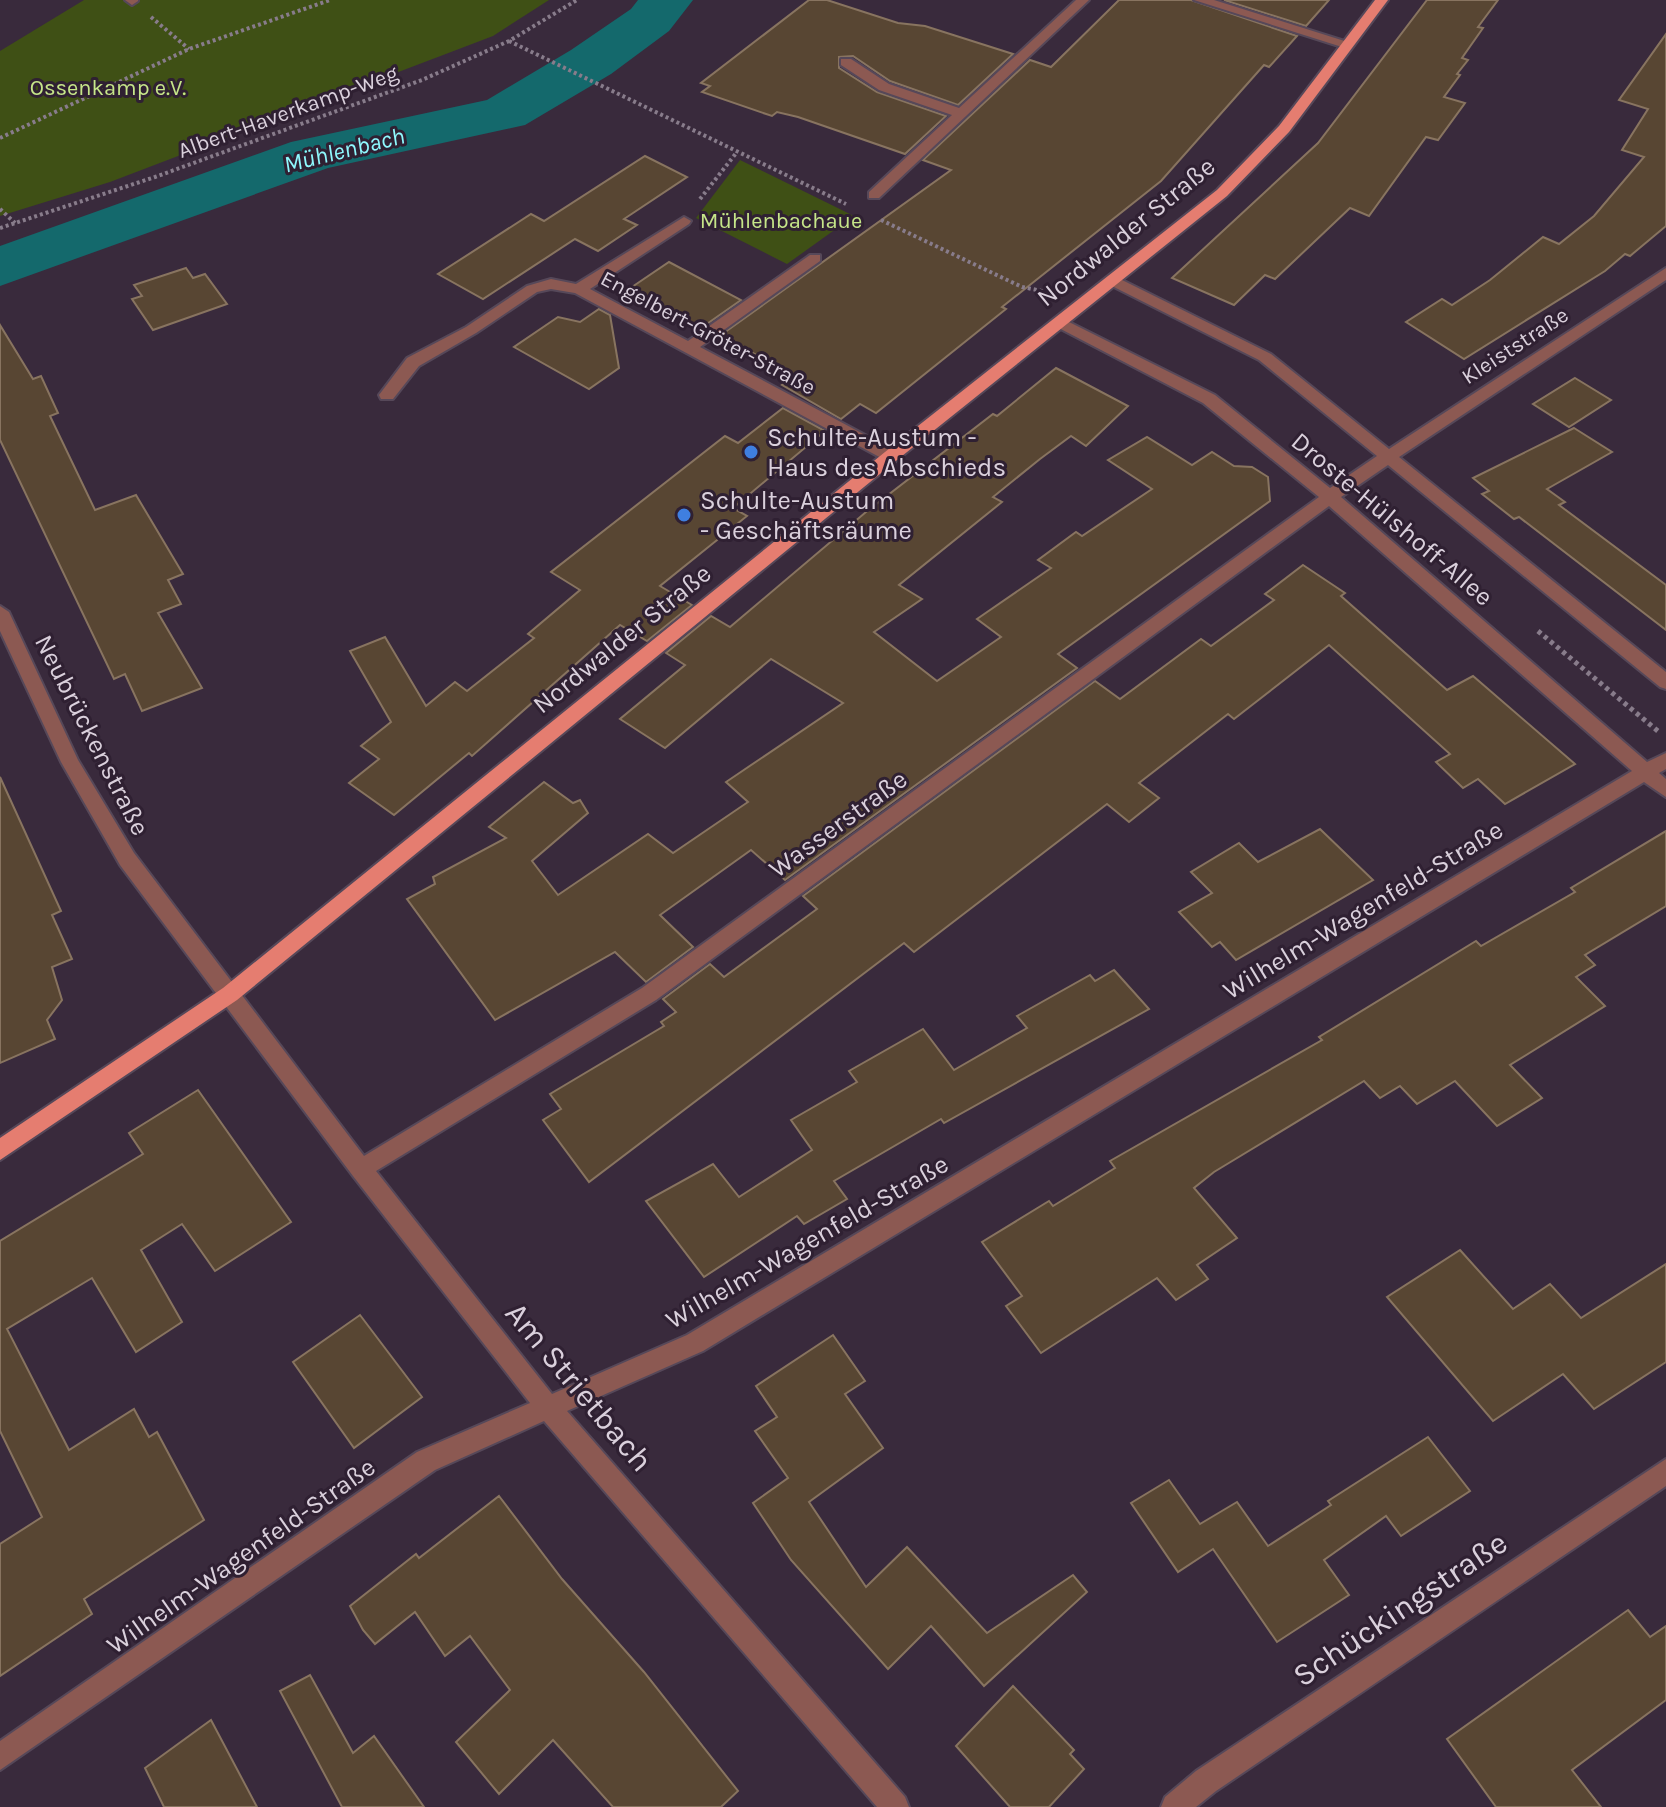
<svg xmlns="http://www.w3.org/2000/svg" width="1666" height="1807" viewBox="0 0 1666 1807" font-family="Karla,sans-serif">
<rect width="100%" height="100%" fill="#392a3c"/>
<!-- green -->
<g fill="#3f5015">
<polygon points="84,0 549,0 493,36 110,182 0,216 0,51"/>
<polygon points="740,160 854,216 787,264 696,218"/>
</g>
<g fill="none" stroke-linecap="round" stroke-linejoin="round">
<!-- river -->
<polygon fill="#14696c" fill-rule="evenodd" points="638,0 693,0 669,31 611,74 525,125 328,168 0,286 0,246 291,142 487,100 571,50 631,9"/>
</g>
<!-- building -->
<g fill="#584633" stroke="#887460" stroke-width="2">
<polygon points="809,0 827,0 898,23 925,26 1013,54 958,105 890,81 853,56 839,57 839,68 877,92 946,116 905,154 798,117 777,112 772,116 702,92 710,86 701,83"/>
<polygon points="1119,0 1191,0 1297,36 1269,67 1264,65 1161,181 1002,307 1006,309 876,413 860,404 841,419 782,385 794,376 721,335 951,170 923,160 1030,60 1051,67"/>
<polygon points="1224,0 1329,0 1306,26"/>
<polygon points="1427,0 1498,0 1478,27 1483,28 1462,58 1468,60 1457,74 1460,75 1444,97 1465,103 1438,140 1426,137 1369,216 1350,208 1275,279 1265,275 1234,305 1172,278 1318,143"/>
<polygon points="1666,34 1666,226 1630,256 1625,254 1605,271 1464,359 1406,322 1442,299 1452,305 1490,280 1543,237 1559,244 1594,216 1644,157 1622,150 1648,109 1619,100"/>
<polygon points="645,156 687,177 624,219 637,225 598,251 575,239 483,299 438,274 531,214 544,221"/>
<polygon points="669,262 741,300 701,328 626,291"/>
<polygon points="186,268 193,278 205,274 227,304 153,330 132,299 142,296 134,285"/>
<polygon points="599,309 610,315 619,368 589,389 514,347 558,317 580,322"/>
<polygon points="0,325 33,379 41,376 58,413 50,416 95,510 136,495 183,574 168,580 181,604 158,613 202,688 142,711 125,674 114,679 0,440"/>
<polygon points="1056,368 1128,406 1086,446 1071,436 1040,459 993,497 1002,502 899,585 922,599 874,632 937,681 1001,637 977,619 1051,568 1038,560 1076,532 1082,536 1152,489 1108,460 1147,437 1192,465 1212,452 1234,466 1252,467 1268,477 1270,501 1058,654 1077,668 785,880 751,850 660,915 693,947 646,982 615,952 495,1020 407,899 435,884 433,877 506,838 489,827 544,782 573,803 580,800 588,813 532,861 558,895 648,834 673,853 748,802 726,782 843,703 771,659 665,748 620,719 685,665 666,653 711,616 730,627 866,512 993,414 997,416"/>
<polygon points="1575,378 1611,400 1569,427 1533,404"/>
<polygon points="783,408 825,431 733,508 747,516 660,586 692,605 647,641 620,625 472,756 469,753 394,815 349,783 379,759 361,746 391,722 350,651 385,637 426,706 455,682 467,691 534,638 528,634 580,590 551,572 725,436 738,443"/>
<polygon points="1574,428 1612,452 1547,489 1565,502 1559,505 1666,585 1666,630 1519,517 1514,519 1482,494 1489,491 1473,478"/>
<polygon points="1303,565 1345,593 1341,596 1447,690 1473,676 1575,764 1505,804 1478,779 1463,788 1436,762 1450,754 1329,645 1234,719 1228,714 1139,783 1159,798 1129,822 1107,804 914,952 904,943 589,1182 543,1120 561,1109 550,1094 664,1026 661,1022 676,1012 663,999 710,964 724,977 817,909 803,896 1095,681 1120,699 1201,639 1211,646 1274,600 1265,594"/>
<polygon points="0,777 61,911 52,915 72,959 52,967 62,1000 47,1020 55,1039 0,1063"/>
<polygon points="1320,829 1373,880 1236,960 1220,942 1212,947 1179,912 1212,893 1191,872 1239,843 1258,862"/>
<polygon points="1666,831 1666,906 1585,955 1595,965 1576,977 1605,1006 1510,1065 1542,1098 1497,1126 1455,1081 1417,1104 1400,1086 1380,1098 1364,1081 1214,1172 1194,1188 1237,1238 1197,1265 1208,1279 1176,1300 1157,1278 1041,1353 1006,1306 1022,1296 982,1242 1049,1201 1053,1206 1115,1168 1110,1161 1322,1040 1319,1037 1476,941 1481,946 1575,892 1571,888"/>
<polygon points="1114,970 1149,1009 944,1123 941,1119 834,1181 847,1199 804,1224 797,1216 704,1277 646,1201 713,1164 739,1197 812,1150 791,1120 857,1082 849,1071 923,1029 954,1070 1027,1028 1017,1016 1090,975 1095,981"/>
<polygon points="198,1090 291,1222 215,1271 182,1224 141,1250 182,1322 136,1352 92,1278 7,1329 69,1450 134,1409 149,1437 157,1432 204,1520 84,1599 92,1614 0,1676 0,1544 42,1517 0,1431 0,1241 143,1154 129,1133"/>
<polygon points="1460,1250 1513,1309 1550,1284 1581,1318 1666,1264 1666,1362 1594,1409 1563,1374 1493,1421 1387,1297"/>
<polygon points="360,1315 422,1397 354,1448 293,1362"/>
<polygon points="833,1335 865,1381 845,1394 883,1448 809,1502 866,1587 907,1547 987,1633 1073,1575 1087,1592 984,1686 931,1626 888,1669 791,1560 753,1503 788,1478 755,1431 777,1417 756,1386"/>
<polygon points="1428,1437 1470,1491 1401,1536 1386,1516 1324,1560 1349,1595 1277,1642 1213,1549 1178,1572 1131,1503 1169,1480 1200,1524 1237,1502 1268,1546 1331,1505 1328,1501"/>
<polygon points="499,1496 562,1579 644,1672 738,1791 721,1807 613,1807 553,1740 499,1794 456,1742 510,1690 470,1636 445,1656 415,1612 375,1644 363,1630 350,1606 416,1554 419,1558"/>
<polygon points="1628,1610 1650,1637 1666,1626 1666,1700 1572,1770 1601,1807 1496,1807 1447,1739"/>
<polygon points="310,1675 353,1753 374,1736 424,1807 342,1807 280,1691"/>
<polygon points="1013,1686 1074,1750 1070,1754 1084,1769 1049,1807 1010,1807 956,1746"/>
<polygon points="211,1720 257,1807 164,1807 145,1768"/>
</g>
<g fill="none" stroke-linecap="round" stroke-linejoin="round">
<defs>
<g id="minor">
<polygon points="125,0 138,0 138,1 132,5"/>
<polygon points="1076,0 1089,0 879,198 869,198 869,192 952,115 879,90 841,65 841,59 851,59 889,84 959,108"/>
<polygon points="1194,0 1214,0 1354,44 1342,47"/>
<polygon points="684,217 691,221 689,224 590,289 688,341 810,255 820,255 820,261 700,347 897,452 899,456 897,460 885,460 575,293 551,289 537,292 476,333 419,366 393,399 381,399 379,395 407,358 466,327 527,286 551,279 576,284"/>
<path d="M1666,268v12l-267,177 267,215v17l-6,-2 -272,-222 -47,32 306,265 19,-9v16l-7,4 7,6v18l-22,-15 -941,569 -136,60 338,386 4,10h-32l-333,-386 -109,49 -435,300v-29l417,-289 113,-49 -177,-227 -233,-311 -59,-103 -61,-131v-25l9,6 69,148 56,93 230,303 278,-168 677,-491 -116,-94 -148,-77v-6h10l150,75 115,93 47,-32 -118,-96 -151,-76v-6h10l153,76 118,95zM1329,506l303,265 -945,564 -135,59 -176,-223 280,-171z"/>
<polygon points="1666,1459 1666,1486 1216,1791 1196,1807 1161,1807 1165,1797 1196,1771"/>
</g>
<polygon id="major" points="1375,0 1388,0 1289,132 1227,196 897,460 237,1000 0,1160 0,1138 223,988 885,452 1217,190 1279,126"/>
</defs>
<!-- minor casing -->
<use href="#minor" stroke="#564859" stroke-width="4"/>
<!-- major casing -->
<use href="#major" stroke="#564859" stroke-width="4"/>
<!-- path-far1 -->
<g stroke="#887c8b" stroke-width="4" stroke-dasharray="3 3" stroke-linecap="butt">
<polyline points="151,17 189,49"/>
<polyline points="509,41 846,204"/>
<polyline points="0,138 189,49 330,0"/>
<polyline points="700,199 737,152"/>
<polyline points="0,209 15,223"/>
<polyline points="881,220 1022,287 1047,292"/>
<polyline points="0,228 155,177 422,80 509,41 577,0"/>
</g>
<!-- path -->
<polyline stroke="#887c8b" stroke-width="5" stroke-dasharray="4 4" stroke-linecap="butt" points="1538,631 1659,732"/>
<!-- minor -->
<use href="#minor" fill="#8c5952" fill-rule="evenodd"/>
<!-- major -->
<use href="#major" fill="#e57d70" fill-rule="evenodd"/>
</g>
<!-- markers -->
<g fill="#3f7fe0" stroke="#2f2032" stroke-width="3">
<circle cx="751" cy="452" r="8"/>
<circle cx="684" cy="515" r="8"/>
</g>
<g text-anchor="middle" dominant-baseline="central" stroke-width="6" stroke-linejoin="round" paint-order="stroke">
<!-- far-park labels -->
<g font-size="22" fill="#c6e689" stroke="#2f2032">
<text x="108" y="88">Ossenkamp e.V.</text>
<text x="781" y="221">Mühlenbachaue</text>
</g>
<!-- far-street labels -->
<g font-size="22" fill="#dad0dc" stroke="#2f2032">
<text transform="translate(288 112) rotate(-20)">Albert-Haverkamp-Weg</text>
<text transform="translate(708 333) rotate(28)">Engelbert-Gröter-Straße</text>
<text transform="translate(1515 346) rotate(-33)">Kleiststraße</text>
</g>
<!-- far-water labels -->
<g font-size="24" font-style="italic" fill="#8ff9fe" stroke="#2f2032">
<text transform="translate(344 150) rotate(-14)">Mühlenbach</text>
</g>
<!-- street labels -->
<g font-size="26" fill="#dad0dc" stroke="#2f2032">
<text transform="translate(1126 232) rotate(-39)">Nordwalder Straße</text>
<text transform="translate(1392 519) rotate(40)">Droste-Hülshoff-Allee</text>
<text transform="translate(622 639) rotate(-39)">Nordwalder Straße</text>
<text transform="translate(92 735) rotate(63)">Neubrückenstraße</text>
<text transform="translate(838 824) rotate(-36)">Wasserstraße</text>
<text transform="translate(1363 910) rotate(-31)">Wilhelm-Wagenfeld-Straße</text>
<text transform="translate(807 1242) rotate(-30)">Wilhelm-Wagenfeld-Straße</text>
<text transform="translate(241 1556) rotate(-35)">Wilhelm-Wagenfeld-Straße</text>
</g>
<!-- poi labels -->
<g font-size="26" fill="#dad0dc" stroke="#2f2032" text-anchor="start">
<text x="767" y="437">Schulte-Austum -<tspan x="767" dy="30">Haus des Abschieds</tspan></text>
<text x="700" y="500">Schulte-Austum<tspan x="700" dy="30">- Geschäftsräume</tspan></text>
</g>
<!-- near-street labels -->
<g font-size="32" fill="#dad0dc" stroke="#2f2032">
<text transform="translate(579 1387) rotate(50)">Am Strietbach</text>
<text transform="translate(1400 1609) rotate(-34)">Schückingstraße</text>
</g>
</g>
</svg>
